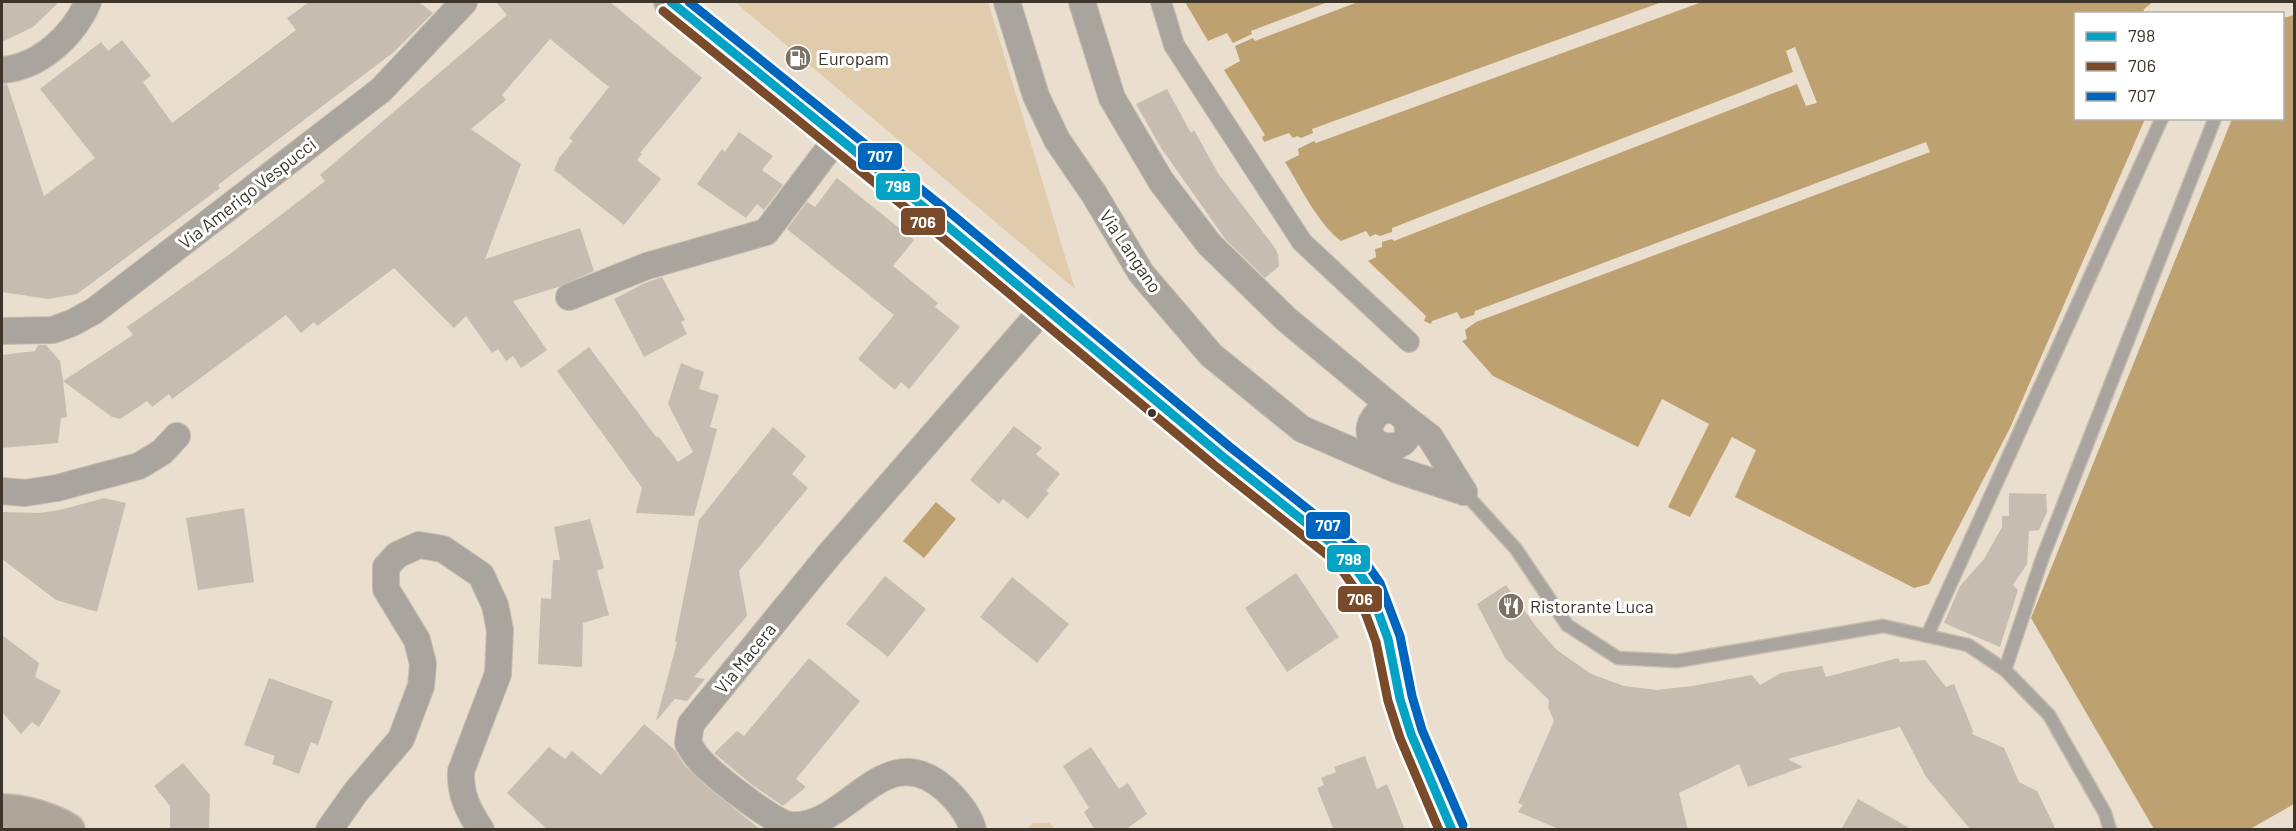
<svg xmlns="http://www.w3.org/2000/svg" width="2296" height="831" viewBox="0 0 2296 831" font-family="Barlow,sans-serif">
<rect width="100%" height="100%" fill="#eadfce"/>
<!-- green -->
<g fill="#e0ccac">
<polygon points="735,2 988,2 1075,289"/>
<polygon points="1033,823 1049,823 1056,829 1027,829"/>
</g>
<!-- water -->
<g fill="#bea170">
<polygon points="1185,2 1328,2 1251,31 1252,34 1233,43 1227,33 1208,41"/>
<polygon points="1358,2 1662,2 1312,129 1313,133 1301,138 1297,136 1293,138 1289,133 1264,142 1262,137 1265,135 1224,70 1240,61 1235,46 1253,38 1255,41"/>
<path d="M1702,2h451l-9,7 -1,4 -67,1v104l69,1 -135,309 -81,156 -15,4 -179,-91 21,-47 -24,-13 -42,80 -22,-10 41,-83 -47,-25 -24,48 -145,-71 -31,-35 5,-2 -2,-9 11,-8 454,-170 -4,-10 -451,169 -1,4 -13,4 -4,-7 -25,9 -1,3 -7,-3 2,-5 -58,-55 8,-4 -1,-8 7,-2v-5l10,-3 2,2 403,-157 9,22 11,-3 -22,-56 -9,4 7,21 -401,156v4l-12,4 -5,-2 -5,3 -4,-6 -25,10c-23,-17 -41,-55 -56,-79l14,-7 -1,-6 16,-8 2,2z"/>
<polygon points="2294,15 2294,804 2250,829 2154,829 2031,618 2232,119 2282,118 2283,18"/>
<polygon points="936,502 956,519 924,558 903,541"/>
</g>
<!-- building -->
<g fill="#c6bdb0">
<polygon points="2,2 59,2 33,27 2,42"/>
<polygon points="309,2 419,2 433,13 394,52 218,185 220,188 77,294 48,299 2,292 2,85 7,84 44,196 95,158 40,89 101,42 108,51 122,40 151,76 143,82 172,123 296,30 287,18"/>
<polygon points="496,2 610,2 702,78 640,153 642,154 637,160 661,179 624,225 554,170 559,158 573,141 569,138 609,87 550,39 502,95 506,100 471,129 521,164 485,259 580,228 594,271 558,287 513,301 547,350 521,368 513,356 506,361 498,349 492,353 466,316 454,328 394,268 317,326 314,322 301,333 286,315 172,399 169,394 152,407 147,401 120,419 112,417 63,381 67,417 61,418 58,443 2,448 2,355 35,351 38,345 46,345 60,361 63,381 133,335 127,327 230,254 325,181 320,175 507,15"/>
<polygon points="1167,89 1191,133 1194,130 1218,173 1275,248 1278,254 1279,266 1265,278 1226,240 1161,148 1136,104"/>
<polygon points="739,132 773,156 762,170 783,185 764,210 757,204 746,218 697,184 722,149 725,152"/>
<polygon points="837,178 914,240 893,266 938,303 935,307 960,327 909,389 901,382 895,390 858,359 894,315 787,229 807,202 815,207"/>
<polygon points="662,277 685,320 681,322 687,334 644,357 614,299 645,283"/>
<polygon points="589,347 657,438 658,436 678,462 693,452 668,404 681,363 704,372 699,389 719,395 710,427 717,429 694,516 636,513 642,488 557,371"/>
<polygon points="1014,426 1042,448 1036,454 1060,474 1046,491 1049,493 1028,519 1003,499 999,504 970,480"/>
<polygon points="773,427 806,456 792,474 808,488 739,571 747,616 694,677 705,679 687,701 675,699 656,721 677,642 675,641 699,520"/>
<polygon points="2009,493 2046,494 2047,512 2039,530 2029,531 2027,564 2013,585 2018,590 2000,647 1944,623 1960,586 1984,559 2002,527 2002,516 2009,516"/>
<polygon points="104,498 126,503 97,612 56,600 2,559 2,512 39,513 60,510"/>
<polygon points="244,508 254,582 198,590 186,518"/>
<polygon points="590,519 604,568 597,571 609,615 583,623 582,667 538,664 541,598 551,599 553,560 560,560 554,527"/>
<polygon points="1296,573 1339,637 1287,672 1245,608"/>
<polygon points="885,576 926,609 888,657 846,624"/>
<polygon points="1012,577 1069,624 1037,663 980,617"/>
<polygon points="1506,585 1538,629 1557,650 1591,674 1624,686 1657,690 1692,686 1752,675 1760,685 1781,673 1822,666 1826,677 1898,658 1900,662 1925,660 1946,687 1954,684 1973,731 1972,734 2004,748 2019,782 2037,791 2056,830 1971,830 1926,777 1900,727 1788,759 1803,767 1748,787 1739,764 1679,793 1688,830 1561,830 1518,812 1523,805 1518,803 1554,721 1548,707 1549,700 1505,658 1477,604"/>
<polygon points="2,635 39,663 35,677 61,691 39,727 32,722 21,734 2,712"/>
<polygon points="809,658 860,701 796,779 806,787 783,806 751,784 714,753 737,731 744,736"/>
<polygon points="269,678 333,701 318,745 311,742 299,774 272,764 275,756 244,745"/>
<polygon points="644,724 675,750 685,766 705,785 761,830 548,830 507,793 549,747 565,759 572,751 601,775"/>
<polygon points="1091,747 1119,789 1128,783 1147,814 1125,830 1095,830 1084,812 1089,808 1063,766"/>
<polygon points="1365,756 1377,789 1387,784 1405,830 1334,830 1317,788 1324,785 1321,778 1336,772 1334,767"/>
<polygon points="183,763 210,795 209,830 170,830 170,806 154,786"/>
<polygon points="1858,799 1913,830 1841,830"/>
</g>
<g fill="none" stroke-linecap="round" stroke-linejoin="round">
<defs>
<g id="service">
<polyline points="1464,492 1516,549 1567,625 1618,658 1677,661 1883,626 1968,645 2005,670 2049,715 2105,813 2110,830"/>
<polyline points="1927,636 2162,118"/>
<polyline points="2005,670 2042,559 2215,118"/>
</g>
<polyline id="pedestrian" points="1161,2 1174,45 1302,242 1409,342"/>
<g id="minor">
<polyline points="1007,2 1036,96 1057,140 1094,194 1141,273 1211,355 1302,429 1397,470 1464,492"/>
<path d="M1082,2l30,96 49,83 48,63 77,75 119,99c19,42 -54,33 -31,0 4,-7 13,-9 21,-8"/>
<path d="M2,70c38,-3 71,-34 86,-68"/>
<polyline points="569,297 647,266 766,232 837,138"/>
<polyline points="2,331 53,330 72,323 94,311 381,90 464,2"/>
<polyline points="1400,414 1430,437 1464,492"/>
<polyline points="2,491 25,493 57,488 139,466 162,452 177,436"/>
<path d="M329,830l26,-37 46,-54 20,-53 2,-22 -6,-24 -31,-51v-22l11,-12 22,-10 24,4 38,26 14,30 5,25 -2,44 -37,97c-1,24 7,39 20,59"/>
<path d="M973,830c-4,-17 -16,-30 -28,-41 -62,-55 -98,42 -155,36 -17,-2 -81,-53 -92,-67 -4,-4 -7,-10 -10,-15l3,-19 137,-168 216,-248"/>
</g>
<polyline id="secondary" points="671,2 775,88 946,225 1222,456 1345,554 1369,587 1388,639 1400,699 1411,734 1452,830"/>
<path id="primary" d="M2,811c21,0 47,8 66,19"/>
</defs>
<!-- service casing -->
<use href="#service" stroke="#c5bcaf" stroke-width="15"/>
<!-- pedestrian casing -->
<use href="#pedestrian" stroke="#c5bcaf" stroke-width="22"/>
<!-- minor casing -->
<use href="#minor" stroke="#c5bcaf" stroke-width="28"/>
<!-- secondary casing -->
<use href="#secondary" stroke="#c5bcaf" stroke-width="36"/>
<!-- primary casing -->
<use href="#primary" stroke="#c5bcaf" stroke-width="36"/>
<!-- service -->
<use href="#service" stroke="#a9a49d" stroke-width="12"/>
<!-- pedestrian -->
<use href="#pedestrian" stroke="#a9a49d" stroke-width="20"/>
<!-- minor -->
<use href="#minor" stroke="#a9a49d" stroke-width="26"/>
<!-- secondary -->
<use href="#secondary" stroke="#a9a49a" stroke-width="33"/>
<!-- primary -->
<use href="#primary" stroke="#aea69b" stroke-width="33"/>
<defs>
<polyline id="bus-1" points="671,2 946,225 1222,456 1345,554 1369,587 1388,639 1400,699 1411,734 1452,830"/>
<polyline id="bus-2" points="663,11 938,234 1214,465 1336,562 1358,593 1376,642 1388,701 1400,738 1439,830"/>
<polyline id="bus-3" points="689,2 954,216 1230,447 1354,546 1380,583 1400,636 1412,696 1422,730 1463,825"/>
</defs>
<!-- bus-1 casing -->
<use href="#bus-1" stroke="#fff" stroke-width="14"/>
<!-- bus-2 casing -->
<use href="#bus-2" stroke="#fff" stroke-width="14"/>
<!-- bus-3 casing -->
<use href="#bus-3" stroke="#fff" stroke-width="14"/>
<!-- bus-1 -->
<use href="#bus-1" stroke="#03a3c6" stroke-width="9"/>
<!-- bus-2 -->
<use href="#bus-2" stroke="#7a4b2a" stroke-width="9"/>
<!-- bus-3 -->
<use href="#bus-3" stroke="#0065bd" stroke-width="9"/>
</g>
<!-- icons -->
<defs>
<symbol id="fuel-disc" viewBox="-11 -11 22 22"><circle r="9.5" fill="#7a7063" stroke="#fff"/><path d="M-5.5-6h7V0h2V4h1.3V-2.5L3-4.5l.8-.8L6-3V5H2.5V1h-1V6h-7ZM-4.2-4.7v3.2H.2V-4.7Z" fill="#fff"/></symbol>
<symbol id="restaurant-disc" viewBox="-11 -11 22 22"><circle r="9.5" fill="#7a7063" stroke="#fff"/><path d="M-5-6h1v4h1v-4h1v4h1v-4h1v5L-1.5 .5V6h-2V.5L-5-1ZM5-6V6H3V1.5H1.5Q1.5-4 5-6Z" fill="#fff"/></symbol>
</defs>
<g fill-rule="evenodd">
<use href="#fuel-disc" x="783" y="43" width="30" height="30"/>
<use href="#restaurant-disc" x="1496" y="591" width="30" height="30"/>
</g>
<!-- markers -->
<circle fill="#3d3529" stroke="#fff" stroke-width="2" cx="1152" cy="413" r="5"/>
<g text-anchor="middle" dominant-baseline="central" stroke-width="6" stroke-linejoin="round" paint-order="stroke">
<!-- poi labels -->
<g font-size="18" fill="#3d3529" stroke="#fff" text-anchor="start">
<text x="818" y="58">Europam</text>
<text x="1530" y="606">Ristorante Luca</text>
</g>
<!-- street labels -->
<g font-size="18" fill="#3d3529" stroke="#fff">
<text transform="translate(247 193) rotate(-38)">Via Amerigo Vespucci</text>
<text transform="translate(1131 251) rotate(56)">Via Langano</text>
<text transform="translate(745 658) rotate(-51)">Via Macera</text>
</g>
</g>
<g stroke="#fff" stroke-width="2">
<rect x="857" y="142" width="46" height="29" rx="6" fill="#0065bd"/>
<rect x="875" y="172" width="46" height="29" rx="6" fill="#03a3c6"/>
<rect x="900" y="207" width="46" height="29" rx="6" fill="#7a4b2a"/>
<rect x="1305" y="511" width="46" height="29" rx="6" fill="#0065bd"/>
<rect x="1326" y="544" width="45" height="29" rx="6" fill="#03a3c6"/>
<rect x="1337" y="585" width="46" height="28" rx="6" fill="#7a4b2a"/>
</g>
<g font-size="16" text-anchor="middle" font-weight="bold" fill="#fff">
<text x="880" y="162">707</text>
<text x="898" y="192">798</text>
<text x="923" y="228">706</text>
<text x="1328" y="531">707</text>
<text x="1349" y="565">798</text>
<text x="1360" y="605">706</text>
</g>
<!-- border -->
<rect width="2296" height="831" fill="none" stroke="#3d3529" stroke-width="6"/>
<!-- legend -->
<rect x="2074" y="12" width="210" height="108" fill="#ffffff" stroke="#b1aea9" stroke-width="1.5"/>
<rect x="2086" y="32" width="30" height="9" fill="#03a3c6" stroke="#b1aea9" stroke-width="1.5"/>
<text x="2128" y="42" font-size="18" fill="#3d3529">798</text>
<rect x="2086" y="62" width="30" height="9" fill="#7a4b2a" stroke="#b1aea9" stroke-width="1.5"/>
<text x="2128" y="72" font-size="18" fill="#3d3529">706</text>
<rect x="2086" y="92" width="30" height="9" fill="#0065bd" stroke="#b1aea9" stroke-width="1.5"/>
<text x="2128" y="102" font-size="18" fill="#3d3529">707</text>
</svg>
